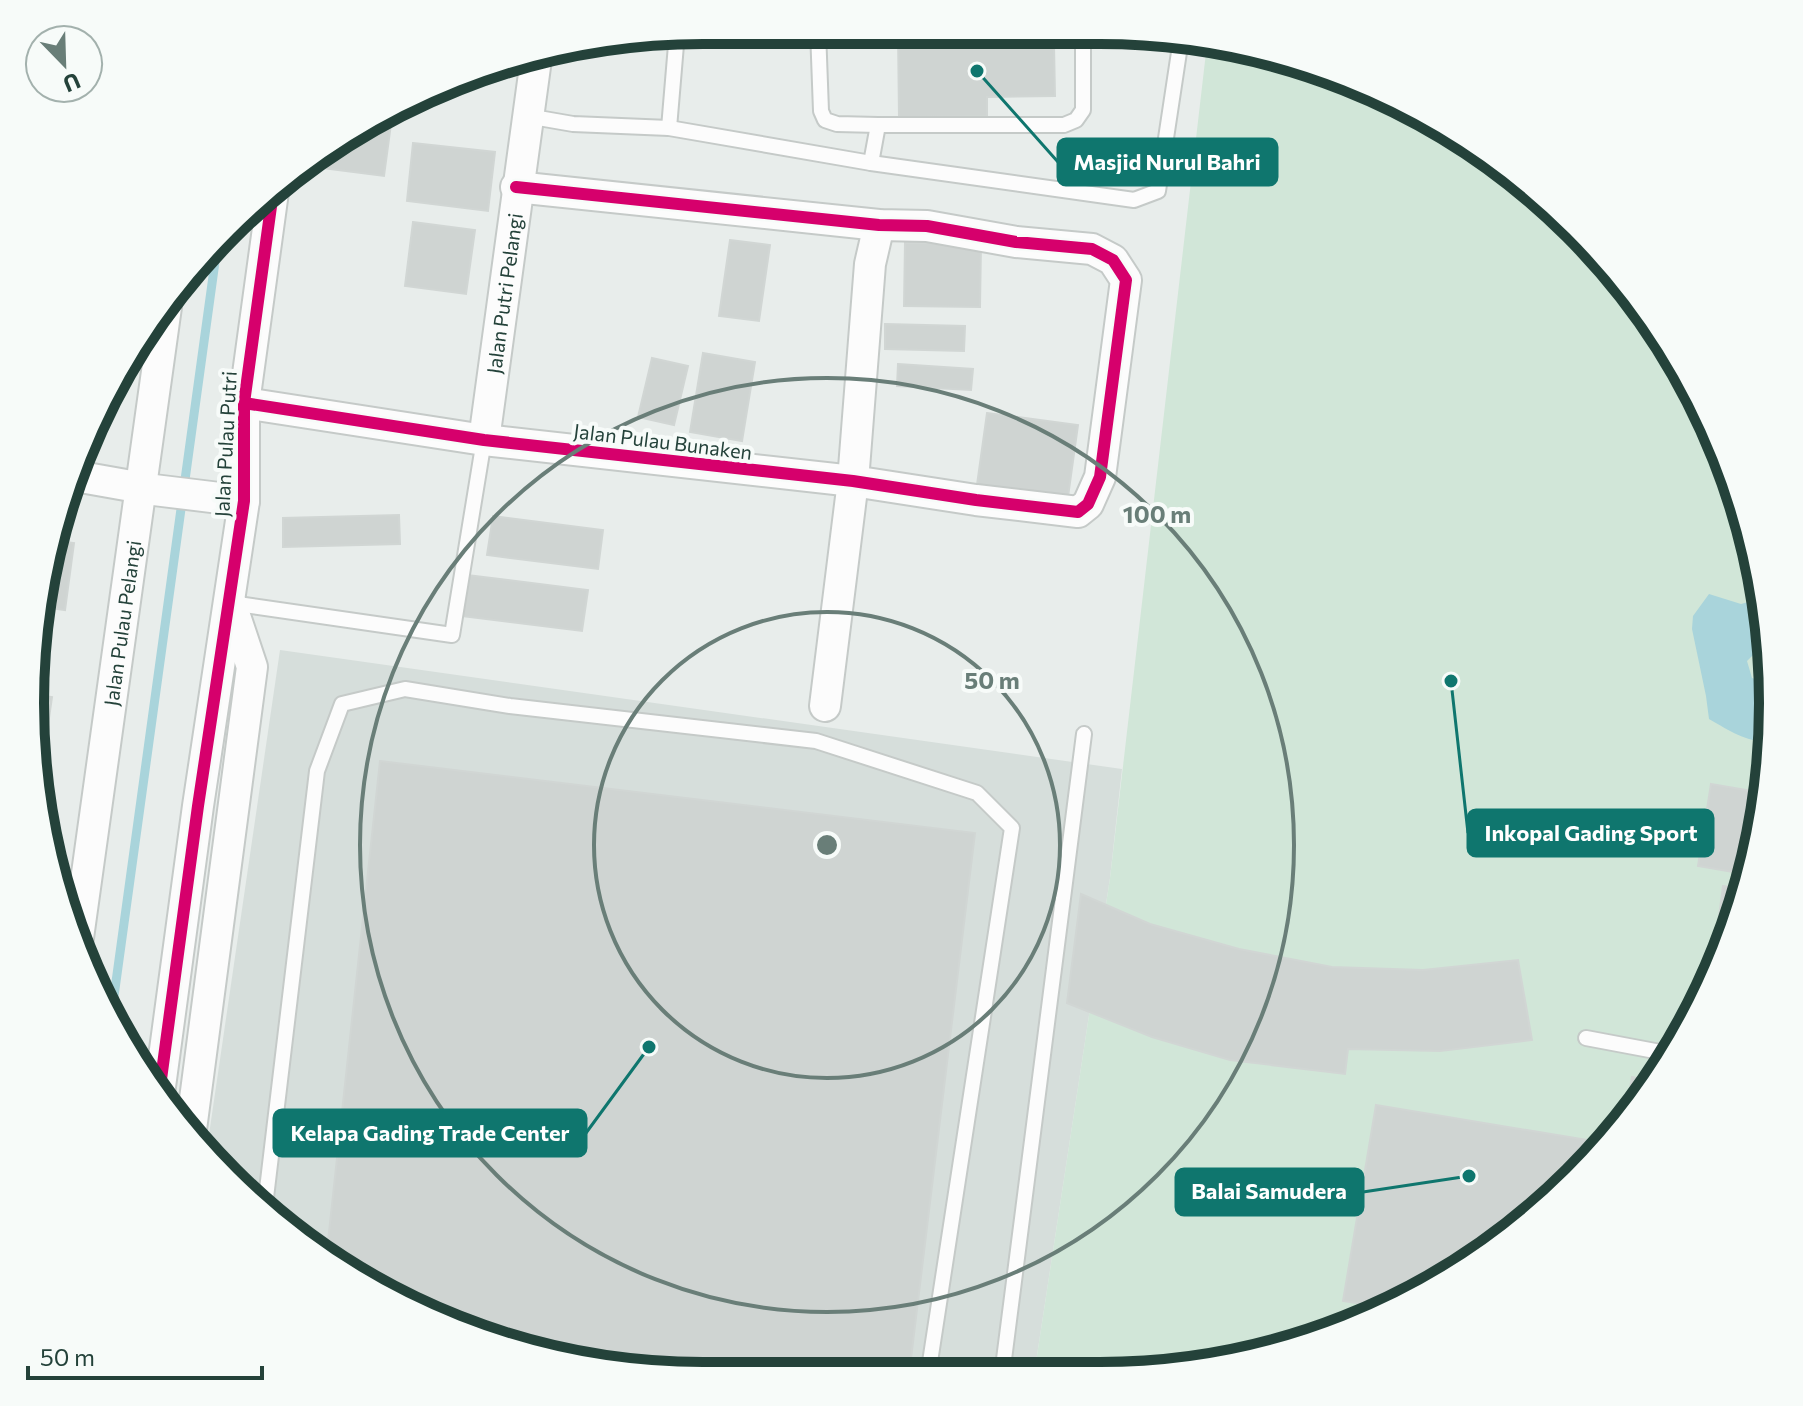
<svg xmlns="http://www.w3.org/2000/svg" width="1803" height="1406" viewBox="0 0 1803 1406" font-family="Commissioner,sans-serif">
<rect width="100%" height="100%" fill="#e8edeb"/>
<!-- built -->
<polygon fill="#d6dedb" points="280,650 1122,769 1110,878 1034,1375 703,1376 572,1363 446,1325 329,1262 206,1155"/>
<!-- green -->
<polygon fill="#d1e6d8" points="1207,44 1317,66 1437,120 1543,197 1683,366 1737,486 1767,615 1772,747 1750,877 1704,1000 1634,1112 1544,1209 1437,1286 1316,1340 1144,1375 1034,1375 1110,878"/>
<!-- water -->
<path fill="#a9d4db" d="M1709,594l32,10 22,-6 4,17 2,40 -11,-5 -11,11 5,17 17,5 2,57c-22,5 -44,-11 -62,-21l-3,-23 -14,-67 1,-13z"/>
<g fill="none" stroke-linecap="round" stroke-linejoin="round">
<!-- stream -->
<polyline stroke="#a9d4db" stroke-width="9" points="111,1018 218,240"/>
</g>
<!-- building -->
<g fill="#cfd4d2" stroke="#d1d6d4" stroke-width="2">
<polygon points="898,31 1005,31 1006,46 1054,45 1055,96 987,97 987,116 899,117"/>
<polygon points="393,109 384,176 307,166 366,120"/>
<polygon points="413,143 495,152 488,211 407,201"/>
<polygon points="413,222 475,230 466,294 405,286"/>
<polygon points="730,240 770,245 759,321 719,316"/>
<polygon points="905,243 981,243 980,307 904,306"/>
<polygon points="885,324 965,326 964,351 885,349"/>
<polygon points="703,353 755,362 742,441 690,432"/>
<polygon points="652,358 688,366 674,425 638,417"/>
<polygon points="898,364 973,369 971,390 897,386"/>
<polygon points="987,413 1078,425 1067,504 976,492"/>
<polygon points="399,515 400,544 283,547 283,518"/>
<polygon points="493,516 603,530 598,569 487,555"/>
<polygon points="51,540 74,543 65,610 43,607"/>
<polygon points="467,575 588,590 582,631 461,616"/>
<polygon points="31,694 52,697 43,760 37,760 30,703"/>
<polygon points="380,761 975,833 909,1375 703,1376 572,1363 446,1325 326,1260"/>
<polygon points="1711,784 1764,793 1751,875 1698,866"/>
<polygon points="1723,886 1746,889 1710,985"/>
<polygon points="1081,894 1150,924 1239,949 1332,967 1423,970 1518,960 1532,1040 1440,1051 1348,1049 1345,1074 1230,1060 1152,1037 1067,1003"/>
<polygon points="1632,1077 1654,1081 1629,1118 1625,1117"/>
<polygon points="1376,1105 1605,1143 1544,1209 1437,1286 1387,1308 1343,1301"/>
</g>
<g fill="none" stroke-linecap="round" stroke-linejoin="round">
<defs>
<g id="service">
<polyline points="818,30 821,111 825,120 837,124 878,125 1064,125 1076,120 1083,110 1083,31"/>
<polyline points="527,116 573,124 669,128 871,163 1134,200 1158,191 1181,39"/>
<polyline points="669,128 677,33"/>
<polyline points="871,163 878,125"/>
<polyline points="231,603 452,635 484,440"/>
<polyline points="1586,1038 1671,1054"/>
<polyline points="265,1206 317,771 342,704 405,689 510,706 816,741 977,793 1012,828 928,1375"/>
<polyline points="1002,1375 1084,734"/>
</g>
<g id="minor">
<polyline points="244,403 484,440 853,481 976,500 1078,512 1088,504 1100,477 1126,280 1113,260 1092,249 1016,242 927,226 879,225 516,187"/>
<path id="s1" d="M484,440l53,-388"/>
<polyline points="75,476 154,490 244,501"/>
<polyline points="825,706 853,481 870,264 879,225"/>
<path id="s2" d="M78,938l88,-631"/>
<polyline points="159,1094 198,806 244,501 244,403 273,192"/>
<polyline points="190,1137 252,667 231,604"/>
</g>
</defs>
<!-- service casing -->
<use href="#service" stroke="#c5cac8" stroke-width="18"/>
<!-- minor casing -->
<use href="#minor" stroke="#c5cac8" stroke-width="34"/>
<!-- service -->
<use href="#service" stroke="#fcfcfc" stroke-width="14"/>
<!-- minor -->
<use href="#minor" stroke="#fcfcfc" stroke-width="30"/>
<defs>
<g id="cycleway">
<polyline points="244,403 484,440 853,481 976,500 1078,512 1088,504 1100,477 1126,280 1113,260 1092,249 1016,242 927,226 879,225 516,187"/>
<polyline points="159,1094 198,806 244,501 244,403 273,192"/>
</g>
</defs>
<!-- cycleway casing -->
<use href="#cycleway" stroke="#f7fbf9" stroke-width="17"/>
<!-- cycleway -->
<use href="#cycleway" stroke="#d6006c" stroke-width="12"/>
</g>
<!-- distance rings -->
<g fill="none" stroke="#697e78" stroke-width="4">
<circle cx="827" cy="845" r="233"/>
<circle cx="827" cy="845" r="467"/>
</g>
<g text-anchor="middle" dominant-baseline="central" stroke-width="8" stroke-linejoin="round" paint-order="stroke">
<!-- street labels -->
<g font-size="20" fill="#24423a" stroke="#f7fbf9">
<text stroke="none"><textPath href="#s1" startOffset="148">Jalan Putri Pelangi</textPath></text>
<text transform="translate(663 441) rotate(7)">Jalan Pulau Bunaken</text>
<text transform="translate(225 444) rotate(-87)">Jalan Pulau Putri</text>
<text stroke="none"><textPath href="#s2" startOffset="318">Jalan Pulau Pelangi</textPath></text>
</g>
</g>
<!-- crop -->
<path d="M0 0H1803V1406H0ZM703 44H1100A659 659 0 0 1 1759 703V703A659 659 0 0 1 1100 1362H703A659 659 0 0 1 44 703V703A659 659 0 0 1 703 44Z" fill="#f7fbf9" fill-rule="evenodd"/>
<path fill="none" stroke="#24423a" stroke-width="10" d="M703 44H1100A659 659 0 0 1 1759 703V703A659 659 0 0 1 1100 1362H703A659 659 0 0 1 44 703V703A659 659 0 0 1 703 44Z"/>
<circle cx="827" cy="845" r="12" fill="#697e78" stroke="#f7fbf9" stroke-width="4"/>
<g font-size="24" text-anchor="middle" font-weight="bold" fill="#697e78" stroke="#f7fbf9" stroke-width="8" stroke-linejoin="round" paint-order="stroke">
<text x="1157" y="523">100 m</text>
<text x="992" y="689">50 m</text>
</g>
<!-- callouts -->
<path fill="none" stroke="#0f766e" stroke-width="3" d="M977 71L1058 162M1451 681L1468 833M649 1047L586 1133M1469 1176L1363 1192"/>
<g fill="#0f766e" stroke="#f7fbf9" stroke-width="3">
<circle cx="977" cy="71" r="8"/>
<circle cx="1451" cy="681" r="8"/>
<circle cx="649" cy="1047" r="8"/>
<circle cx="1469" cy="1176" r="8"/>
</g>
<g fill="#0f766e" stroke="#0f766e" stroke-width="3">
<rect x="1058" y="139" width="219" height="46" rx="8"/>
<rect x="1468" y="810" width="245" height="46" rx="8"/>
<rect x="274" y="1110" width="312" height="46" rx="8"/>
<rect x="1176" y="1169" width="187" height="46" rx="8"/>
</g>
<g font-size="22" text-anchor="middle" font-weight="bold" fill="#fff">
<text x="1167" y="170">Masjid Nurul Bahri</text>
<text x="1591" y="841">Inkopal Gading Sport</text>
<text x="430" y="1141">Kelapa Gading Trade Center</text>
<text x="1269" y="1199">Balai Samudera</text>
</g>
<!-- north arrow -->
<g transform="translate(64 64) rotate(157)"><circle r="38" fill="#f7fbf9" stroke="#a3b1ad" stroke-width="2"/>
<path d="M0-6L14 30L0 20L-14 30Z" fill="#697e78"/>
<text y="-12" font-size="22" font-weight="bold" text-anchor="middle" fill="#24423a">U</text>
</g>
<!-- scale -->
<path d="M28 1366v12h234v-12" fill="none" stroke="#24423a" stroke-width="4"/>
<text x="40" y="1366" font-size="24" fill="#24423a" stroke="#f7fbf9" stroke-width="6" paint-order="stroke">50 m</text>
</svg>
